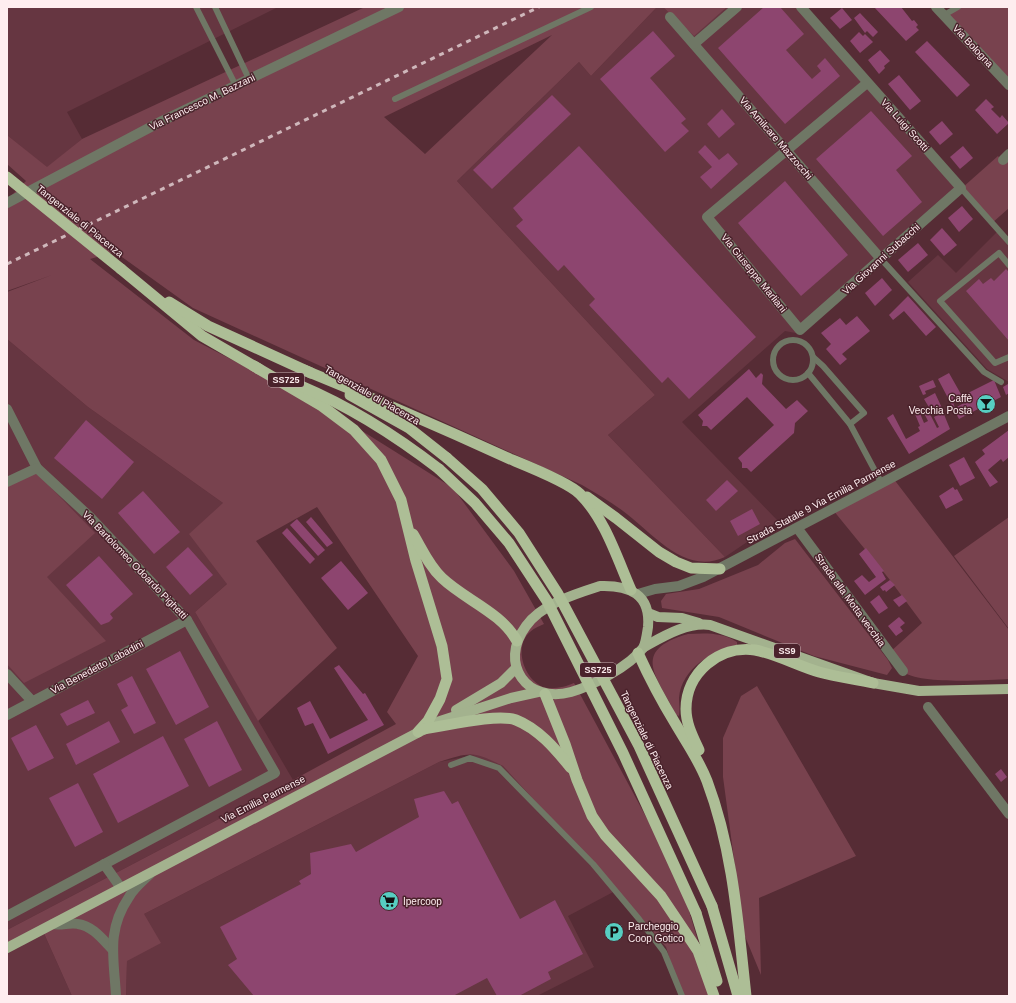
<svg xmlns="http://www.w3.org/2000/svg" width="1016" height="1003" viewBox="0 0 1016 1003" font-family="Helvetica,sans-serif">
<rect width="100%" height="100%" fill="#562c35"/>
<!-- built -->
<g fill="#663641">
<polygon points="7,7 278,7 67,112 82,139 47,168 7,135"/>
<polygon points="657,7 663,7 694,35 727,7 798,7 962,188 801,334 785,331 682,422 778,521 725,557 608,435 655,395 457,181 579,62 591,76"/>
<polygon points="998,231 1009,243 1009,382 987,369 908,282 938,255 956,273"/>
<polygon points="7,339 88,407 223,503 227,584 195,612 293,780 7,930"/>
<polygon points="480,754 503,766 617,890 568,916 594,967 537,996 126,996 127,961 144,914 439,762"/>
<polygon points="42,929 72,996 7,996 7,947"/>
</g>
<!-- green -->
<g fill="#78424e" fill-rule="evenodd">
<path d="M365,7h292l-66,69 -12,-14 -122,119 198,214 -47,40 117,122c-41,19 -73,-25 -102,-46 -13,-10 -28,-18 -41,-26l-389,-177 -78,-56 -25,7 104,81 138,72 121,76 61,83 30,53c-4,2 -10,4 -14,8 -17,15 -6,47 13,55 9,3 22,0 31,-4l106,197 17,58 12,58h-28l-15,-49 -49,-57 -114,-124c-30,-15 -32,-14 -64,-4l-295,152 17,29 -34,18 -1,35h-54l-30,-67 -35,18v-17l286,-150 103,-56 -9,-12 31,-56 -101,-149 -61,34 81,107 -79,73 -63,-109 32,-28 -38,-50 34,-31 -135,-96 -81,-68v-47l45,-17 -45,16v-91l19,-19 -19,-17v-29l40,32 35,-28zM552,35l-127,119 -41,-37z"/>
<polygon points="663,7 727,7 694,36"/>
<polygon points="959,7 1009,7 1009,86 944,15"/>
<polygon points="1009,155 1009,208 992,223 962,188 998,156 1002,161"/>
<polygon points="32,468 95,533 47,577 106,641 24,683 7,664 7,481"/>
<path d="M893,478l116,152v49c-22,1 -91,6 -107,-8 -5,-5 -9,-12 -13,-18l33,-30 -32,-43 -57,-70z"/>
<polygon points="1009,517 1009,629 954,556"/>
<polygon points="795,539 888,660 892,668 887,675 814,656 719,617 662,608 661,601 666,594 699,589 758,565 785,543"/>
<path d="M688,634c16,-1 35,-2 49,8v3c-25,7 -55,22 -58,53 0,6 1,12 0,18l-3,-1c-17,-37 -48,-64 12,-81z"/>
<polygon points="757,686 856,856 759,898 761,975 744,934 723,777 723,738 741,696"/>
</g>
<!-- building -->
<g fill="#8d456f" fill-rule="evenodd">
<polygon points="764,7 780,7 804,34 786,50 812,79 821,71 817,66 825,58 840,76 785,124 718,48"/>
<polygon points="874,7 901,7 912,21 914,20 918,25 916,27 919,30 906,41"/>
<polygon points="842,8 852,20 840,29 830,18"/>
<polygon points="860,13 878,32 873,37 867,31 865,33 854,18"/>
<polygon points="653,31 675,56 650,78 686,119 681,123 689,131 665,152 600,79"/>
<polygon points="859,32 863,36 865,34 873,42 860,53 850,41"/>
<polygon points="927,41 970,85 957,97 915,52"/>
<polygon points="880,50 890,61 884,66 885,68 879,74 868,60"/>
<polygon points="899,75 921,101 910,110 888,84"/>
<polygon points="552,95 571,114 492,189 473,170"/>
<polygon points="986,99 994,107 991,109 1000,118 1002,115 1009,123 997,134 975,110"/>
<polygon points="722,109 735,124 719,138 707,124"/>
<polygon points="871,111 912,156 896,170 922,202 883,236 816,159"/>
<polygon points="942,121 953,134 940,145 929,132"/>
<polygon points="705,145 719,160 728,153 738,164 711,189 700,177 712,167 698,152"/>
<polygon points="579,146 756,337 689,399 668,377 662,383 589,305 595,299 564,265 558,271 516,226 523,220 513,208"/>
<polygon points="963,146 973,158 960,169 950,157"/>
<polygon points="785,181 848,255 801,296 738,223"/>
<polygon points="962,206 973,219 959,232 948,218"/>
<polygon points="942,228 957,245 944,256 930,240"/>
<polygon points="918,243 928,255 908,272 898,260"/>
<polygon points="1006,269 1009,272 1009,341 966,291 979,279 983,284 991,278 994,281"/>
<polygon points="882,278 892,290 875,306 865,293"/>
<polygon points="908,296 936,327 926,336 904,311 893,320 889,315"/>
<polygon points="857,316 870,331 842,354 847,359 840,365 826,349 831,344 821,333 840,318 846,325"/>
<polygon points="749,369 756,378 761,373 763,375 762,384 786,409 797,400 808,411 795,423 794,433 751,472 747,468 742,468 742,463 738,458 774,425 747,397 711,430 707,426 702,426 703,421 698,415"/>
<path d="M949,373l13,23 32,-16 7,17 -42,22 -21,-40zM961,398l3,5 -9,5 -2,-6z"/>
<polygon points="933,380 936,387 925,391 926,394 923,395 919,386"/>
<polygon points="1008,384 1009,393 1006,395 1003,387"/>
<polygon points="935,393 942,408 934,411 933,408 930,409 924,399"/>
<polygon points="928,410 937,428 939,427 934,417 943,412 950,429 909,454 887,418 893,414 906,439 920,431 918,427 920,426 915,414 919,411 924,423 928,421 923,411"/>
<polygon points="86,420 134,462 102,499 54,458"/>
<polygon points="1009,430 1009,457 1003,462 1001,459 988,470 998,482 990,487 975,462 985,454 982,450"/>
<polygon points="964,457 975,478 960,486 949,465"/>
<polygon points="727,480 738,491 716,511 706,500"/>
<polygon points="953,487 955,490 957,489 963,500 946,509 939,496"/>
<polygon points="143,491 180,532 154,554 118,513"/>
<polygon points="752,509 760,524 738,536 730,521"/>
<polygon points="311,517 333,543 327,547 306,522"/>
<polygon points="297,519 325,550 318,556 290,525"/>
<polygon points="287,528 315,559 310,564 282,533"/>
<polygon points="188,547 213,575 190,595 166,567"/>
<polygon points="866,548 884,571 882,572 886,579 865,595 854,581 862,575 869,582 876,577 859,554"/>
<polygon points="99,556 133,594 110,614 113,618 109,622 101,625 66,585"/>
<polygon points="341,561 368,593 348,610 321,578"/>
<polygon points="890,580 895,585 886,592 885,590 883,591 880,587"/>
<polygon points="879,595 888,608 879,614 870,602"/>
<polygon points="902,595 907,601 899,607 893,600"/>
<polygon points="899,617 905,623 900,627 903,631 896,636 888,626"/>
<polygon points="180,651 209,707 176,725 146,669"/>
<polygon points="339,665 363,694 365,693 384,725 328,754 313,723 305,726 297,708 310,701 330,739 368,720 334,668"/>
<polygon points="132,676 156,723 134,734 121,710 128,706 117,684"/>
<polygon points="88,700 95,713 67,726 60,714"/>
<polygon points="109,721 120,742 76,765 66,744"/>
<polygon points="217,721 242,770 209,787 184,739"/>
<polygon points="36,725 54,758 28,771 11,738"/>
<polygon points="163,736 189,786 118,823 93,774"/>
<polygon points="1001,769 1007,777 1001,782 995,774"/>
<polygon points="78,783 103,832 75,847 49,798"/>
<polygon points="444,791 452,804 458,801 520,919 555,900 583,954 548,972 551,979 519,996 497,996 487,978 453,996 254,996 228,965 237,959 220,927 301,884 299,881 311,874 310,853 351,844 356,852 419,817 414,799"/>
</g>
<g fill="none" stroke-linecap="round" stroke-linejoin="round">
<!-- service -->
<g stroke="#6f7765" stroke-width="6">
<polyline points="196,7 236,86"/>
<polyline points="215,7 249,79"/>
<polyline points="944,15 958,7"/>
<polyline points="395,99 591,7"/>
<polyline points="961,188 1009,242"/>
<polyline points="881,259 984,372 1001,382"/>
<polyline points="1009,265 999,253 940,301 995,363 1009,357"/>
<circle cx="793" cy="360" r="20"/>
<polyline points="813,357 823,366 864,413 850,424"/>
<polyline points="808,373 850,424 882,484"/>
<polyline points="451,765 470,758 499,768 593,864 639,919 664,952 682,996"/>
</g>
<!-- minor -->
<g stroke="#6f7765" stroke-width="10">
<polyline points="801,7 961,188 800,330 707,217 867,83"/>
<polyline points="936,7 1009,85"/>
<polyline points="670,17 881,259"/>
<polyline points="694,44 737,7"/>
<polyline points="1003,160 1009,154"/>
<polyline points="7,203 162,121 399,7"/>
<polyline points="7,409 37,468 90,517 187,620 275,773 7,916"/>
<polyline points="7,482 37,468"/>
<polyline points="798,529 903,671"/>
<polyline points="638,594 655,589 679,586 703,577 1009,416"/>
<polyline points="7,674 32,701"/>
<polyline points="928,707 1009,814"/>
<polyline points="7,715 187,620"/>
<polyline points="104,864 121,888"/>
<path d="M53,924c8,2 17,-2 25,0 15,2 25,16 35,26"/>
<path d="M116,996c-2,-38 -10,-65 13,-99 5,-9 14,-16 21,-23"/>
</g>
<!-- primary -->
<g stroke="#a3b28e" stroke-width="10">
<path d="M600,586c29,-1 51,8 48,41 -1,6 -2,16 -5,21 -13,18 -51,38 -72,44 -44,12 -73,-28 -45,-66 16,-22 49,-32 74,-40z"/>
<polyline points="648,613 658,617 682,618 699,623"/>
<path d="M644,647c20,-11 43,-25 66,-22l163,58 46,8 90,-2"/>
<polyline points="456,710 501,683 516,668"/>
<polyline points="7,948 440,721 511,698 538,692"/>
</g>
<!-- trunk -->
<g stroke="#adbe96" stroke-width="11">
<polyline points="121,269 202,336 259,369"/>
<polyline points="169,302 208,326 311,373"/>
<polyline points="254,366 322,406 354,430 381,460 401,500 416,561 442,646 447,679 440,699 428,721 418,732"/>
<path d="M304,370c69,28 138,58 206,89 17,7 58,23 70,35 25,25 37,64 51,96"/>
<path d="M301,386c50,21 95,50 138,83"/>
<polyline points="350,395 409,428 447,458"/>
<polyline points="587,497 616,518 659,552 676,562 691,568 720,569"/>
<path d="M413,534c9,15 16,32 29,44 23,22 59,34 75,63"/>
<path d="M638,653c11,24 23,47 37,70 11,19 24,37 32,58 26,69 31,142 39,215"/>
<polyline points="545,694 565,744 577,780 592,816 605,835 661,896 698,951 714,996"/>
<path d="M424,729c22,-3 73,-16 92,-9 23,9 40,30 55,48"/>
<path d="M699,750c-6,-13 -13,-26 -13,-41 0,-36 33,-64 69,-59 22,4 43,16 64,22 17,5 36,7 54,11"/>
<polyline points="712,906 738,996"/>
<polyline points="696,913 717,981"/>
</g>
<!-- rail -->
<polyline stroke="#cfb7bb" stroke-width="3" stroke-dasharray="5 5" stroke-linecap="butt" points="7,264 539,7"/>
<!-- trunk-bridge -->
<g stroke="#adbe96" stroke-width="11">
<polyline points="7,177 121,269"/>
<polyline points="447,458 482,489 519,533 558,594 639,746 712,906"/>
<polyline points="439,469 475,503 509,543 547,601 623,753 696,913"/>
</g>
</g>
<!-- icons -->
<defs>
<symbol id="bar-disc" viewBox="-11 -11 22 22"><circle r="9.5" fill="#57cec2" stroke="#4a222b"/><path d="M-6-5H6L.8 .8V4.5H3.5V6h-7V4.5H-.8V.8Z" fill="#111"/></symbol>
<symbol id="supermarket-disc" viewBox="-11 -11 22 22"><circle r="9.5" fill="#57cec2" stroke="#4a222b"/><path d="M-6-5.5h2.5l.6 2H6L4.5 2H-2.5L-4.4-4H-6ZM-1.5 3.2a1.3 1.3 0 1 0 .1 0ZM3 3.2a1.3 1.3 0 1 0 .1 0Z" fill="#111"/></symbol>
<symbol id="parking-disc" viewBox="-11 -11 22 22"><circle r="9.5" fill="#57cec2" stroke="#4a222b"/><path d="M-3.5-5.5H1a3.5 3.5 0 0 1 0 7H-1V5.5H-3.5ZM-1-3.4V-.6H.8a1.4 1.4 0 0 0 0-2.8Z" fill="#111"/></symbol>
</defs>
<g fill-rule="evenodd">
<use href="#bar-disc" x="975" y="393" width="22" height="22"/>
<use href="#supermarket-disc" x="378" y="890" width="22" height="22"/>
<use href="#parking-disc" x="603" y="921" width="22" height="22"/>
</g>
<g text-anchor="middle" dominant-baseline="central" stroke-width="3" stroke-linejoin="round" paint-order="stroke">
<!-- shield labels -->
<g fill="#4a222b" stroke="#c8b0b4" stroke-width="1">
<rect x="268" y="373" width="36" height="14" rx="3"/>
<rect x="774" y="644" width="26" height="14" rx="3"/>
<rect x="580" y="663" width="36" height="14" rx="3"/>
</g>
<g font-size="9" font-weight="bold" fill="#feedef">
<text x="286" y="380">SS725</text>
<text x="787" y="651">SS9</text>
<text x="598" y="670">SS725</text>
</g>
<!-- street labels -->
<g font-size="10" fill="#feedef" stroke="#4a222b">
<text transform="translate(973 46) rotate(47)">Via Bologna</text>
<text transform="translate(202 102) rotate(-26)">Via Francesco M. Bazzani</text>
<text transform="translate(905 125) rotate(48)">Via Luigi Scotti</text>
<text transform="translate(776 138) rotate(49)">Via Amilcare Mazzocchi</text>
<text transform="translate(80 221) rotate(39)">Tangenziale di Piacenza</text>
<text transform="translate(881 259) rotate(-42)">Via Giovanni Subacchi</text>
<text transform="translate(754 273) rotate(51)">Via Giuseppe Marliani</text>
<text transform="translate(372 395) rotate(30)">Tangenziale di Piacenza</text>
<text transform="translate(821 502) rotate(-28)">Strada Statale 9 Via Emilia Parmense</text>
<text transform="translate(135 565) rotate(46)">Via Bartolomeo Odoardo Pighetti</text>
<text transform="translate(850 600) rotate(54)">Strada alla Motta vecchia</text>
<text transform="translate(97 667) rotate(-28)">Via Benedetto Labadini</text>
<text transform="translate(647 740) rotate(64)">Tangenziale di Piacenza</text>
<text transform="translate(263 799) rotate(-27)">Via Emilia Parmense</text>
</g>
<!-- poi labels -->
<g font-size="10" fill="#feedef" stroke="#4a222b" text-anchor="start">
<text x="972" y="398" text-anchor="end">Caffè<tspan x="972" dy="12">Vecchia Posta</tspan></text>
<text x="403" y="901">Ipercoop</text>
<text x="628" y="926">Parcheggio<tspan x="628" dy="12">Coop Gotico</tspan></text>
</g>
</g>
<!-- border -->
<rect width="1016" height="1003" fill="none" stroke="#feedef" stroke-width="16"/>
</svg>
